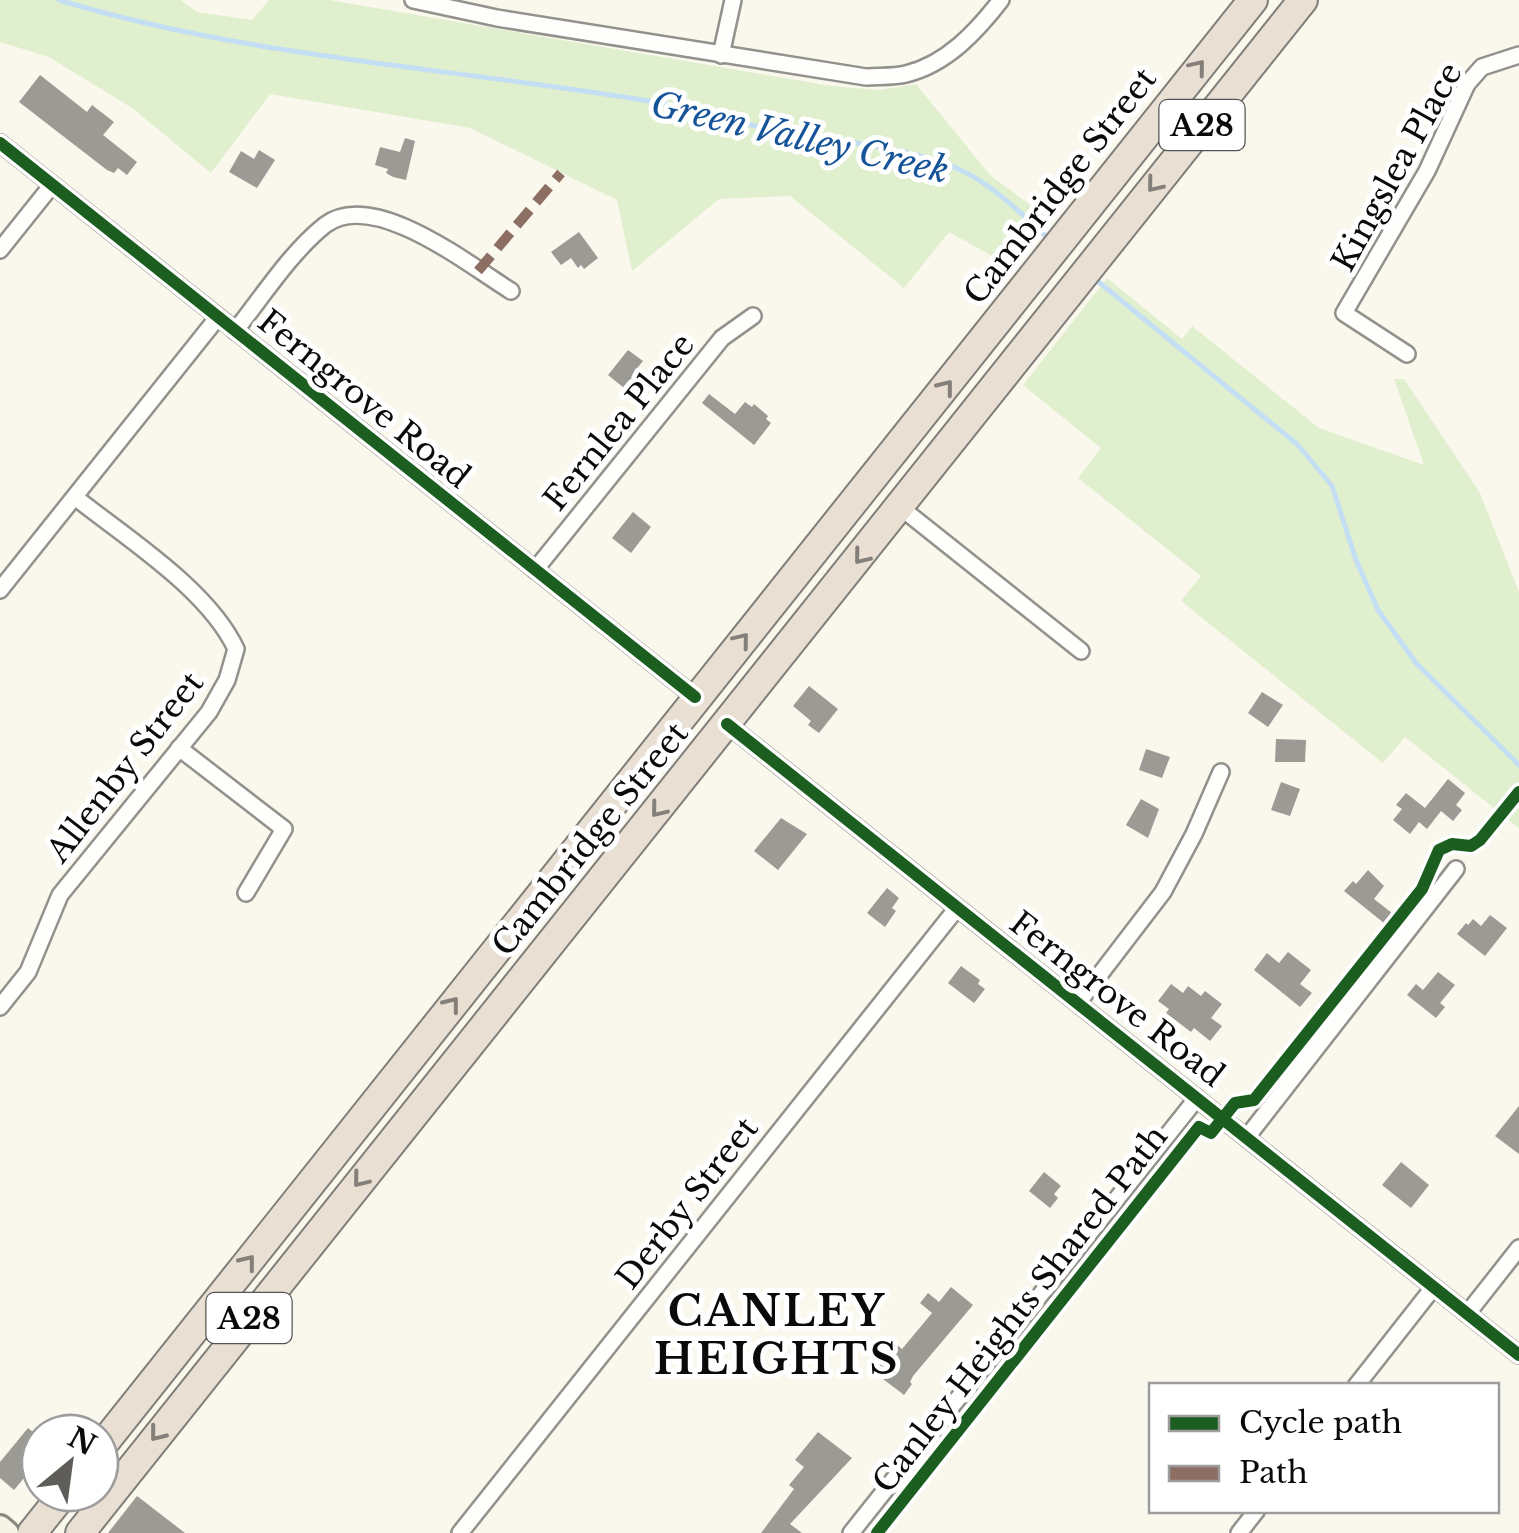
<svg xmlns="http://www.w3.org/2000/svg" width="1519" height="1533" viewBox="0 0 1519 1533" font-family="'Libre Baskerville',serif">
<rect width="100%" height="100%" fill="#faf8ed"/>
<!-- green -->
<g fill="#e0efcd">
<polygon points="0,0 181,0 197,12 252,20 269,0 329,0 831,86 880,90 916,84 990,175 1050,220 1012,267 949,232 904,288 790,196 719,199 632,271 617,200 470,128 270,94 211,173 132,108 49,57 0,42"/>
<polygon points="1107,278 1182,339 1192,326 1319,428 1424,465 1394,379 1404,379 1480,493 1519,592 1519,828 1405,737 1383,763 1181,601 1201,576 1078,478 1101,448 1023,385"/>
</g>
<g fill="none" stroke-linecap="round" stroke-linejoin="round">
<!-- stream -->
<g stroke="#c4dff3" stroke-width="5">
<path d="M59,0c191,58 394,68 590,101 42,8 84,21 126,29 57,11 115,14 171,34 41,14 72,47 103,75"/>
<polyline points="1095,279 1298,445 1332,486 1356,560 1378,610 1416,663 1519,765"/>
</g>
</g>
<!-- building -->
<g fill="#9c9a94">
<polygon points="40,75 87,112 92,105 114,122 103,135 137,162 127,175 118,168 114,173 107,170 19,102"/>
<polygon points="405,138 415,141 406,180 393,177 386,173 388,169 375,165 380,147 400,152"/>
<polygon points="259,150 275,160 257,188 229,172 241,151 254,159"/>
<polygon points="579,232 598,258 584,269 581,265 578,268 571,258 561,265 551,252"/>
<polygon points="628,350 643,361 635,371 639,374 637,382 629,392 608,375"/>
<polygon points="709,394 735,414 745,402 752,407 754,404 768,416 766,419 771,423 754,445 702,403"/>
<polygon points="633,512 651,527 631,553 612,538"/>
<polygon points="809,686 838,709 819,733 808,725 811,721 793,706"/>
<polygon points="1262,692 1283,705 1268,727 1248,713"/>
<polygon points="1276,739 1306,740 1305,762 1275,762"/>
<polygon points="1146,749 1170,757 1162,778 1139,770"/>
<polygon points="1448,779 1465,793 1456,805 1462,810 1453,821 1441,811 1427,829 1419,822 1410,834 1393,820 1402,809 1396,805 1406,793 1425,808"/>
<polygon points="1281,782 1300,789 1290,816 1271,810"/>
<polygon points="1141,799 1159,809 1148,838 1126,825"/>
<polygon points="781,818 807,834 778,870 754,851"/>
<polygon points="1368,870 1384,886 1374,899 1397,917 1389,927 1344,891 1353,881 1356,884"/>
<polygon points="887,888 899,898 892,908 896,911 885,927 867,913"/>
<polygon points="1490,915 1507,928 1485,956 1457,934 1466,923 1468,925 1473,919 1481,926"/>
<polygon points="1288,952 1311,970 1300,984 1312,993 1300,1007 1254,970 1267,953 1279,963"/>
<polygon points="961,966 980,980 978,984 985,989 974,1003 948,983"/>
<polygon points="1438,972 1455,985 1440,1003 1445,1007 1436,1018 1407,995 1416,984 1423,990"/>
<polygon points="1171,984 1183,993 1188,986 1201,996 1205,991 1222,1004 1211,1018 1222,1026 1210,1041 1194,1028 1191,1032 1166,1013 1169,1009 1158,1001"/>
<polygon points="1519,1106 1519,1154 1495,1136"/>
<polygon points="1401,1162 1429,1185 1411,1208 1382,1185"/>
<polygon points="1044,1172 1061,1186 1054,1194 1058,1198 1050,1208 1029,1191"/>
<polygon points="951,1287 973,1305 913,1376 910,1382 912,1384 904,1395 870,1369 881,1354 887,1358 897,1345 902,1349 932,1313 920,1303 928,1293 939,1302"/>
<polygon points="28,1428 40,1438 40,1459 14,1490 0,1478 0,1462"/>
<polygon points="818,1432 852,1458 790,1524 802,1533 761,1533 794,1489 789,1485 804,1467 795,1460"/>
<polygon points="137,1496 185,1533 108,1533"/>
</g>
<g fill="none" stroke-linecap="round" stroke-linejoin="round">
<defs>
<g id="street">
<path d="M413,0l84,18 369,59c13,-1 28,0 40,-3 41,-10 71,-43 95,-74"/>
<polyline points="721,55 733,0"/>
<polyline points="0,143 695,697"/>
<polyline points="0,250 52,185"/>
<path d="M235,331c28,-35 55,-78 90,-106 48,-37 144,40 186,66"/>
<polyline points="1407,354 1344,313 1427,171 1467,84 1482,67 1519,55"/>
<polyline points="900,507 1081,651"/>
<polyline points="535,570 722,338 753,316"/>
<polyline points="0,590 218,317"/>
<polyline points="727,724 1519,1355"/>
<polyline points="179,748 284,829 246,893"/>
<polyline points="1078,1003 1163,892 1194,834 1221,772"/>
<path d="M0,1007l28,-35 32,-77 149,-183 18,-32 9,-31c-28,-60 -110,-111 -161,-152"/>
<polyline points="1247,1137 1456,869"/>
<polyline points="1467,1314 1519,1248"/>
<polyline points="1356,1386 1433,1288"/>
<polyline points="460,1533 957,908"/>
<polyline points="851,1533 1197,1098"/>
<polyline points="1239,1533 1257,1510"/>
</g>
<polyline id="secondary" points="0,1527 7,1533"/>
<g id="highway">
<polyline points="100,1448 1253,0"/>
<polyline points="32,1533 64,1493"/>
<polyline points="80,1533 1303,0"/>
</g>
</defs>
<!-- street casing -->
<use href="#street" stroke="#92918c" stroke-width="20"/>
<!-- secondary casing -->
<use href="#secondary" stroke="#898883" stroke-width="28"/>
<!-- highway casing -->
<use href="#highway" stroke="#7f7e7a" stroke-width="32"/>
<!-- street -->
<use href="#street" stroke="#fefefc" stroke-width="15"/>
<!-- secondary -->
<use href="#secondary" stroke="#f4f4e7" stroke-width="22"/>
<!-- highway -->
<use href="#highway" stroke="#e9dfd3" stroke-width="28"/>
<!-- quiet -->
<polyline stroke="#8d6e63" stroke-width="10" stroke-dasharray="20 10" stroke-linecap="butt" points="478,271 561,173"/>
<defs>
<g id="cycleway">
<polyline points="0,143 695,697"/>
<polyline points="727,724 1519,1355"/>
<polyline points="877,1533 1199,1127 1211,1133 1235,1103 1254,1100 1422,889 1439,850 1452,844 1471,846 1480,840 1519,792"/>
</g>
</defs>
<!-- cycleway casing -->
<use href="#cycleway" stroke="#fff" stroke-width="19"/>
<!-- cycleway -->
<use href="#cycleway" stroke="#1b5e20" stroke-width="12"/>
</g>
<!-- one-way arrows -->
<defs><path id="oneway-chevron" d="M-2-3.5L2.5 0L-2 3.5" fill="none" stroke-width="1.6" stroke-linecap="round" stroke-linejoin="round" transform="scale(2.5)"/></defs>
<g stroke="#857f79">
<use href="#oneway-chevron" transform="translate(1198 67) rotate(-51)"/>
<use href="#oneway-chevron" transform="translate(1154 185) rotate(129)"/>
<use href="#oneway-chevron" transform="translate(946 387) rotate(-52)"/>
<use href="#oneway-chevron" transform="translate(861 557) rotate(129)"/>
<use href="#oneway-chevron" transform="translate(742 640) rotate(-51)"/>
<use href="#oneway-chevron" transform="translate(658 810) rotate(129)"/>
<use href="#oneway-chevron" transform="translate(452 1004) rotate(-52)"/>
<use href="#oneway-chevron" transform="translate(360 1180) rotate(129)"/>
<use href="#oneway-chevron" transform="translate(248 1262) rotate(-52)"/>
<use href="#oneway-chevron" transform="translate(157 1434) rotate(128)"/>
</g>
<g text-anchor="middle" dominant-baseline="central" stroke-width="10" stroke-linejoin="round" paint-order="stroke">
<!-- shield labels -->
<g fill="#fff" stroke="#545454" stroke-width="2.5">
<rect x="1159.5" y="100" width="85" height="50" rx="8"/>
<rect x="206.5" y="1293" width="85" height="50" rx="8"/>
</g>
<g font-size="30" font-weight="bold" fill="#0a0a0a">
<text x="1202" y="125">A28</text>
<text x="249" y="1318">A28</text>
</g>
<!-- street labels -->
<g font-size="32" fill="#0a0a0a" stroke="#fff">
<text transform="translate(1397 167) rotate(-61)">Kingslea Place</text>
<text transform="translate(1060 186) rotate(-52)">Cambridge Street</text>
<text transform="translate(364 399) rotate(39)">Ferngrove Road</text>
<text transform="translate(619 422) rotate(-51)">Fernlea Place</text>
<text transform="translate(125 767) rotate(-52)">Allenby Street</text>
<text transform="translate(590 839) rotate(-51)">Cambridge Street</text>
<text transform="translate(1117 999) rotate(38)">Ferngrove Road</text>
<text transform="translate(687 1203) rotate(-52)">Derby Street</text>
<text transform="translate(1020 1309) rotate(-52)">Canley Heights Shared Path</text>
</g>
<!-- water labels -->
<g font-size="35" font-style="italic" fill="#16549a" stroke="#fff">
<text transform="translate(800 137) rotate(13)">Green Valley Creek</text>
</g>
<!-- district labels -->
<g font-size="42" font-weight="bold" letter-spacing="2.5" fill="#0a0a0a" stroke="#fff">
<text x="777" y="1311">CANLEY<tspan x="777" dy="48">HEIGHTS</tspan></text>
</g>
</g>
<!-- legend -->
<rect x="1149" y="1383" width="350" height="130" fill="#ffffff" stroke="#9d9d9d" stroke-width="2.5"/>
<rect x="1169" y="1416" width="50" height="15" fill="#1b5e20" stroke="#9d9d9d" stroke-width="2.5"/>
<text x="1239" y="1433" font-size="30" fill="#0a0a0a">Cycle path</text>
<rect x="1169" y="1466" width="50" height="15" fill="#8d6e63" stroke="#9d9d9d" stroke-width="2.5"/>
<text x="1239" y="1483" font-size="30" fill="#0a0a0a">Path</text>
<!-- north arrow -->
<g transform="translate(70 1463) rotate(29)"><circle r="48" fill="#ffffff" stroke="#9d9d9d" stroke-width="2.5"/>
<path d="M0-8L18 38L0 25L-18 38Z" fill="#5e5d59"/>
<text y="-15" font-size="28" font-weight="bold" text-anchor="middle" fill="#0a0a0a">N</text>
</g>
</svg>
